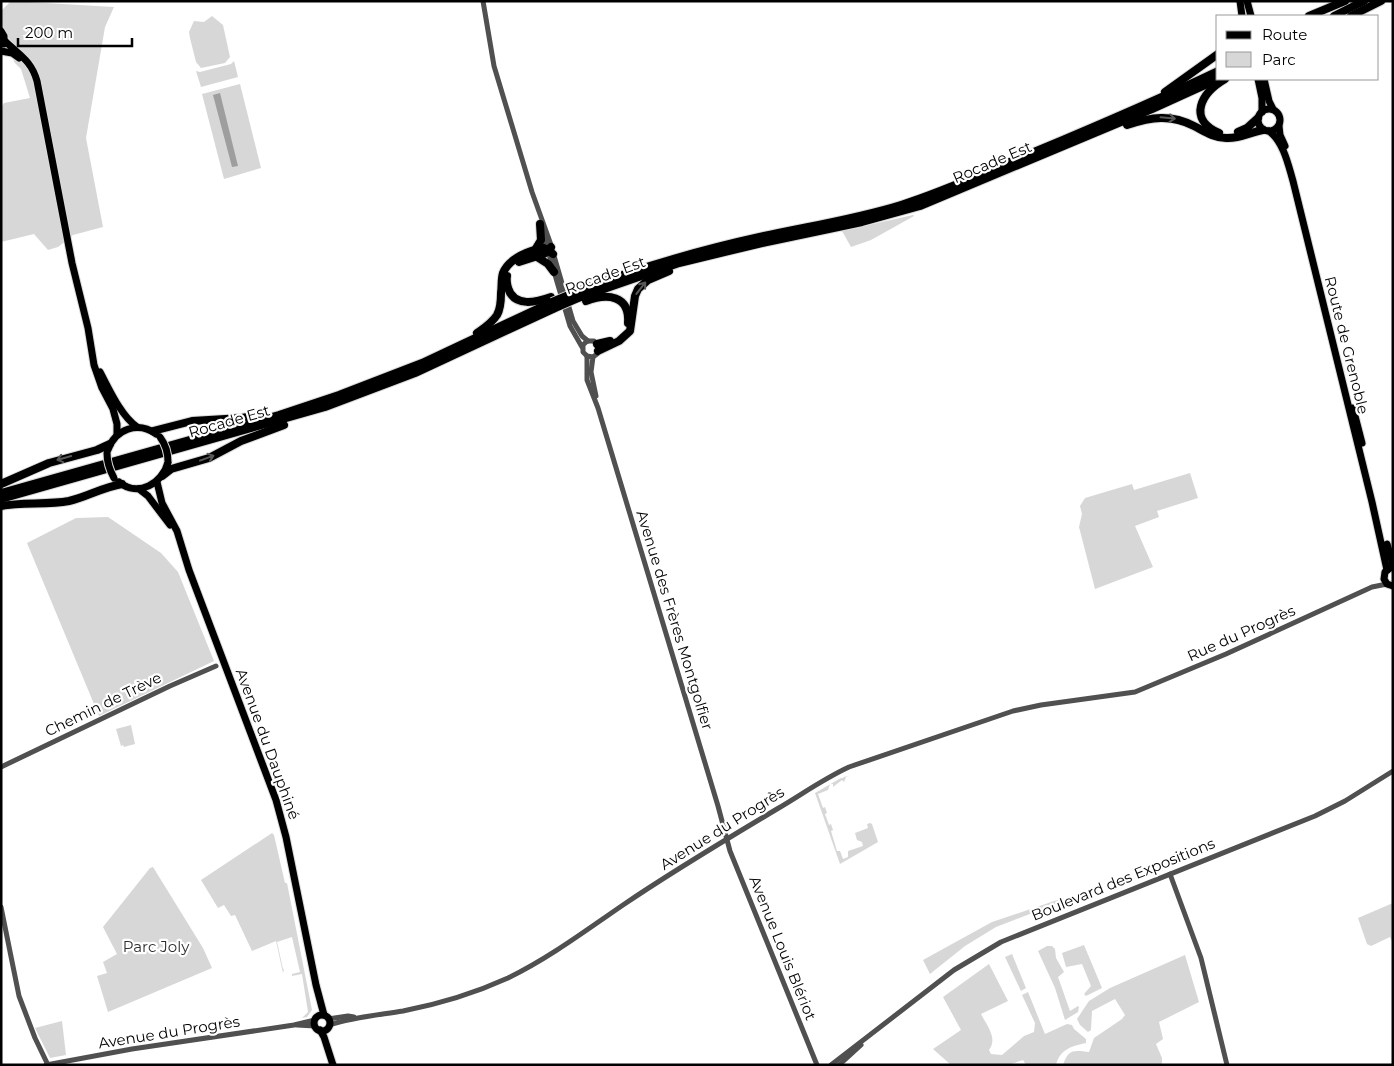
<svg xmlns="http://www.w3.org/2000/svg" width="1394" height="1066" viewBox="0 0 1394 1066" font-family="Montserrat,sans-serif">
<rect width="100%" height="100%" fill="#fff"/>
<!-- green -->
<g fill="#d7d7d7">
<polygon points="11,1 114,7 105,27 86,138 103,227 73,235 58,247 48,250 34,234 1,242 1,108 4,103 30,98 21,69 14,62 10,41 1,27 1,11"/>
<polygon points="212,16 223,25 230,57 225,63 201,68 196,62 190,38 189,32 194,21 204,22"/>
<polygon points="234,61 238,77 201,87 196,71 200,72 231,64"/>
<polygon points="240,84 261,168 224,179 202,94"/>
<polygon points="913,215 914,216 871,240 851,247 842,231"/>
<polygon points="1190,473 1198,498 1157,511 1159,517 1135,526 1153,567 1095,589 1079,527 1082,514 1080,506 1085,498 1132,484 1134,490"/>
<polygon points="108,517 161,553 178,572 214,661 99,716 27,543 76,518"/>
<polygon points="131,725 135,744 124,747 123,745 121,746 116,729"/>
<polygon points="850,776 846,777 844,782 842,780 833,787 833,784 830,784 828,790 818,794 823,808 825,807 827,813 825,814 829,825 831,824 833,830 831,831 837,851 840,851 843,859 848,857 848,851 863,846 862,842 857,840 855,833 868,828 867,824 870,823 872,824 878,842 840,864 815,793 841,778 844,778 843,777"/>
<polygon points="272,833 274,835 285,883 287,883 312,1010 307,1017 302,1018 308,1012 302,974 292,976 292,974 300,972 292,937 277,942 283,969 284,969 283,973 276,941 252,951 235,915 231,916 224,905 218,908 201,880"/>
<polygon points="153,867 203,948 212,968 108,1012 97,976 107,973 103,962 117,954 103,927 150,868"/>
<polygon points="1063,898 1064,901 996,927 965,946 930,974 923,960 992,922"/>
<polygon points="1393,903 1393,944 1390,937 1371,946 1367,944 1358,918"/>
<polygon points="1084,945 1102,988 1086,996 1084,994 1091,986 1082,964 1066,967 1062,953"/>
<polygon points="1047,946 1052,946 1055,949 1056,958 1064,972 1058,977 1070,1011 1078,1006 1079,1007 1078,1012 1065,1020 1055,988 1038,951"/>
<polygon points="1012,954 1026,988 1021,991 1005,957"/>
<path d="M1185,955l14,47 -40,20 4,17 -7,5 6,14v7h-99c5,-16 11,-15 26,-13l5,-14 28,-19 3,-4 -10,-16 -23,12 -1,19 -3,2 -8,-7 -3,-6 12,-18 21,-13z"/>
<path d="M989,964l19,37 -27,13c6,12 17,24 8,36l2,4 11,1 22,-19 10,-4 1,-9 -13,-28 6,-3 17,42 22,-10 5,1 2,4 12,10v4c-14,3 -26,6 -30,22h-30l-3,-5 -15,5h-57l-18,-16 28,-19 -18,-33z"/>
<polygon points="62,1021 66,1055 50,1058 35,1028"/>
</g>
<!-- water -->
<polygon fill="#9e9e9e" points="220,93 238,166 232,167 213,95"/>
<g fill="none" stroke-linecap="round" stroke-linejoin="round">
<defs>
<g id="major">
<polyline points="1240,1 1242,16"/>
<polyline points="1247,1 1251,16"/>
<polyline points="1,31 4,36 4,44"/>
<path d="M5,41c14,14 26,19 32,40l35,182 16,65 6,37 8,23 11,21 4,15v11"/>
<polyline points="1,51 12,53 19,58"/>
<polyline points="1258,79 1262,98 1262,112"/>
<polyline points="1264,79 1269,101 1273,109"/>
<circle cx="1269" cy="120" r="11"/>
<polyline points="1279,126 1280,135 1285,146"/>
<path d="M1269,131c15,12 19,33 24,50l79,321 15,68"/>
<path d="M100,372c9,17 21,44 37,55"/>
<polyline points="1353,408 1362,443"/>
<path d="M108,450c7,-21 30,-29 48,-16"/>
<path d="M119,482c19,16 44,1 49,-20"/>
<polyline points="157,482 162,503 177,531 189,570 276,800 286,837 316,985 324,1015"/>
<polyline points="139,489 148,496 170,525"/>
<polyline points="1387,544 1393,565"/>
<polyline points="1390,568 1385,572 1384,579 1387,584 1393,586"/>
<circle cx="322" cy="1023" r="8"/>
<polyline points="320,1030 324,1037 333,1065"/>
</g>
<g id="highway">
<polyline points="1309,16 1345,1"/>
<polyline points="1334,16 1364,1"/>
<polyline points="1351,16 1381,1"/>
<polyline points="1165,92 1218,54"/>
<path d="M1127,125c24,-8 44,-11 67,1 10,5 20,12 32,12 13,1 25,-6 37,-8"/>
<polyline points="1238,132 1247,128 1258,118"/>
<path d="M1219,133c-32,-14 -18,-40 6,-54"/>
<polyline points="535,250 541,240 540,224"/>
<polyline points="537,257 548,264 554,272"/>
<polyline points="519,262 544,254 551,247"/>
<path d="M507,276c-1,5 0,7 1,12 6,20 29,14 43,9"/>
<path d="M576,292c61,-24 124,-42 188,-56 46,-10 92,-17 137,-31 45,-14 89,-35 133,-53 62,-26 123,-52 184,-81"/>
<polyline points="578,298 679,263 762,243 862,222 920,206 1152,109 1218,79"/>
<path d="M586,301c21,-8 44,-6 42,22"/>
<path d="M477,333c7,-5 15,-10 20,-18 4,-7 4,-15 4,-22 1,-6 0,-14 2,-20 6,-15 27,-23 41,-25l9,6"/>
<polyline points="597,344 610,341"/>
<polyline points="598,351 619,341 630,331 635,296 638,289 648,280 669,271"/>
<polyline points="153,431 192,421 242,418 263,414"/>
<polyline points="162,476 171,469 209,458 241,441 284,425"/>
<polyline points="1,484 49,463 97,450 110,444"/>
<polyline points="1,493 279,415 339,395 422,363 552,302"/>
<polyline points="1,499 325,407 415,373 555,308"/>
<path d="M1,506c22,-4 46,-1 68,-5 18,-4 34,-14 53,-17"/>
</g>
</defs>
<!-- major casing -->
<use href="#major" stroke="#dbdbdb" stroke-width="9"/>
<!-- highway casing -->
<use href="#highway" stroke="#dbdbdb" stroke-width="10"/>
<!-- minor -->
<g stroke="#505050" stroke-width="5">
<polyline points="483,1 494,66 532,192 550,242 573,321 582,336 588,341"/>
<polyline points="543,234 570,326 582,347"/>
<polyline points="587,356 587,380 598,408 718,806 730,851 817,1065"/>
<polyline points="593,357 587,356 583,352 583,345 587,341 594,341 598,348 597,354 593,357 591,372 596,396"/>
<polyline points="1,767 170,686 216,666"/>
<polyline points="1170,874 1201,958 1227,1065"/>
<polyline points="1,907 19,996 35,1038 48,1065"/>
<polyline points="328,1019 348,1016 354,1017"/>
<polyline points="297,1025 315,1026"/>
<path d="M329,1025c24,-8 49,-10 74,-14 36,-7 72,-18 105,-33 41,-20 77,-47 115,-73 50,-34 102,-65 154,-96 24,-14 46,-30 72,-42l164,-56 28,-6 94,-13 91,-38 146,-67 15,-3"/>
<polyline points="46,1065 132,1049 294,1025 315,1020"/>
<polyline points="831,1065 954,970 1001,942 1315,816 1345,801 1393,771"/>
<polyline points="839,1065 861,1045"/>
</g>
<!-- major -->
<use href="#major" stroke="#000" stroke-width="7"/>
<!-- highway -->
<use href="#highway" stroke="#000" stroke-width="8"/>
<defs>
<g id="major-bridge">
<path d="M160,437c6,8 8,15 8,25"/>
<path d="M107,453c0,10 2,16 7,25"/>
</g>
<g id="highway-bridge">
<polyline points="552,302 576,292"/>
<polyline points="555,308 578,298"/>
</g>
</defs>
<!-- major-bridge casing -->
<use href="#major-bridge" stroke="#dbdbdb" stroke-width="9" stroke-linecap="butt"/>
<!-- highway-bridge casing -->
<use href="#highway-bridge" stroke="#dbdbdb" stroke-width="10" stroke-linecap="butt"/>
<!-- major-bridge -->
<use href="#major-bridge" stroke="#000" stroke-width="7"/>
<!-- highway-bridge -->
<use href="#highway-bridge" stroke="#000" stroke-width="8"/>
</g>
<!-- one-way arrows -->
<defs><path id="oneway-shaft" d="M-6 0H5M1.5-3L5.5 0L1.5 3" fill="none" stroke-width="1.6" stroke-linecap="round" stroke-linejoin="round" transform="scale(1.25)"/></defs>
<g stroke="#595959">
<use href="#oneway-shaft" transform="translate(1168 118) rotate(5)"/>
<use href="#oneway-shaft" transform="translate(641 288) rotate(-52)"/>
<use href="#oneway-shaft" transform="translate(64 458) rotate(164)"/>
<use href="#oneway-shaft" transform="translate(207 458) rotate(-20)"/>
</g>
<g text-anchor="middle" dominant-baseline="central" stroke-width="4.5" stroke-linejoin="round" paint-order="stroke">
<!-- street labels -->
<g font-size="15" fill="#000" stroke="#fff">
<text transform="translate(992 162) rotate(-23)">Rocade Est</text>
<text transform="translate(605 275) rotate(-20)">Rocade Est</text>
<text transform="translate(1347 345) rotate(76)">Route de Grenoble</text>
<text transform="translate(229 421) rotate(-16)">Rocade Est</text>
<text transform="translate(675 620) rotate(73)">Avenue des Frères Montgolfier</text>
<text transform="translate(1241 633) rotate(-24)">Rue du Progrès</text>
<text transform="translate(103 704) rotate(-26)">Chemin de Trève</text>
<text transform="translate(268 744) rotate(70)">Avenue du Dauphiné</text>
<text transform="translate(722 828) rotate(-32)">Avenue du Progrès</text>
<text transform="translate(1123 879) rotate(-22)">Boulevard des Expositions</text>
<text transform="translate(783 948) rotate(68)">Avenue Louis Blériot</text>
<text transform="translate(169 1032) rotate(-9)">Avenue du Progrès</text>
</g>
<!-- park labels -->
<g font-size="15" fill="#2e2e2e" stroke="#fff">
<text x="156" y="946">Parc Joly</text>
</g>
</g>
<!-- border -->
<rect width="1394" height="1066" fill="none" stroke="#000000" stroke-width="5"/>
<!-- legend -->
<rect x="1216" y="15" width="162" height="65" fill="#ffffff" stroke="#999999"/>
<rect x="1226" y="31" width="25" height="8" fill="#000000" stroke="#999999"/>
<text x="1262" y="40" font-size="15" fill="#000000">Route</text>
<rect x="1226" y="52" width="25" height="15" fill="#d7d7d7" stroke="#999999"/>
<text x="1262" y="65" font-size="15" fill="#000000">Parc</text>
<!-- scale -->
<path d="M18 38v8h114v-8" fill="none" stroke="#000000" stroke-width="2.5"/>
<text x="25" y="38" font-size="15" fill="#000000" stroke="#ffffff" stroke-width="4" paint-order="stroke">200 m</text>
</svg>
